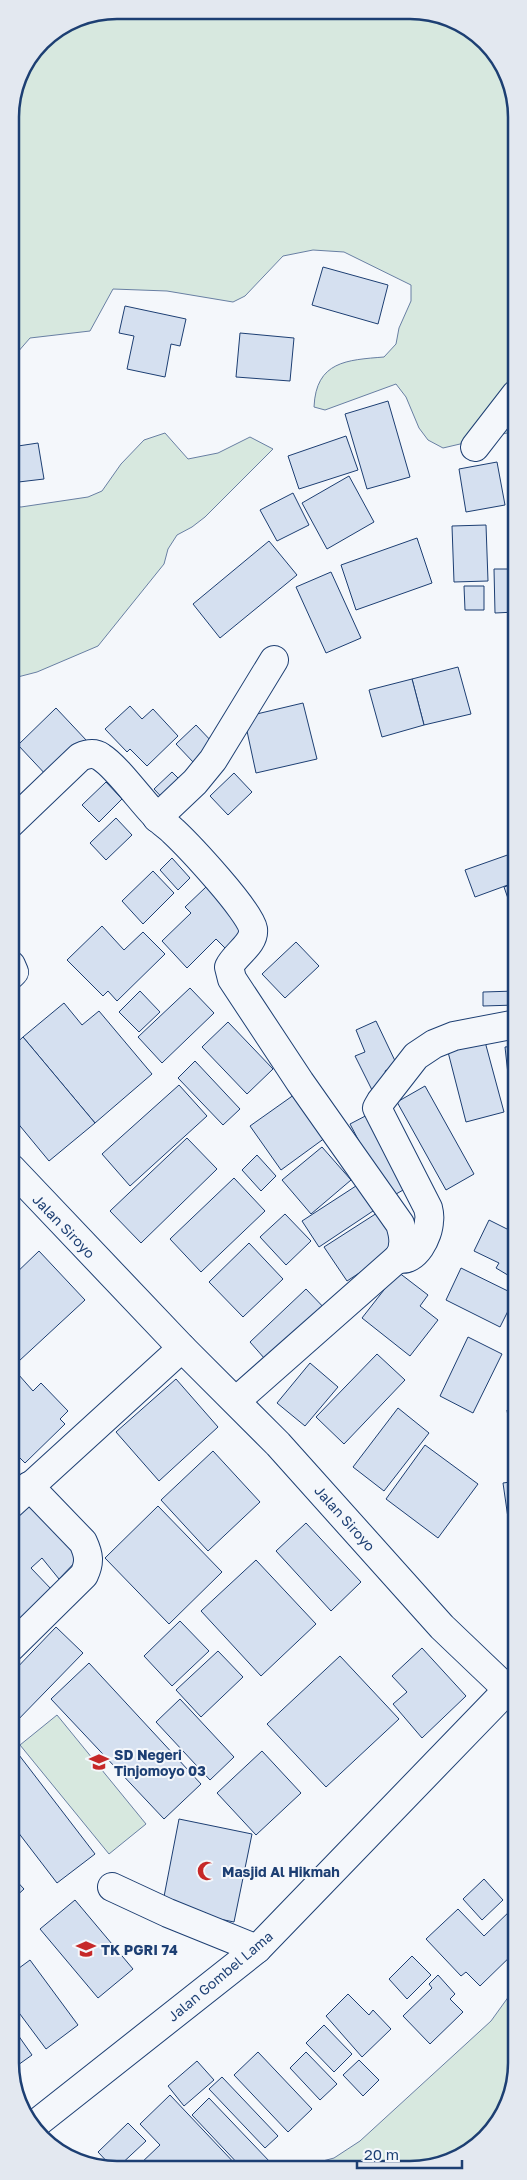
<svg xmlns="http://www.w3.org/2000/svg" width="527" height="2180" viewBox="0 0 527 2180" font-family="'Golos Text',sans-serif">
<rect width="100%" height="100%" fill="#f4f7fb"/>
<!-- green -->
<g fill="#d7e8df" stroke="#687fa3">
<path d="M117,10l314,2 55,29 30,61v326l-9,5 -64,15 -15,-8 -9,-12 -13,-31 -10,-13 -71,26 -11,-3c2,-46 33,-47 70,-50l12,-13 3,-16 12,-27v-16l-67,-33 -31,-2 -30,6 -38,40 -12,6 -66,-11 -54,-2 -23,42 -60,7 -20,23v-251l11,-40 20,-29 35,-23z"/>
<polygon points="165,433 188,459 218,453 250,437 273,449 205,517 192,527 177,535 168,549 164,564 98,646 37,672 10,679 10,506 21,507 88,497 102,491 121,464 144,440"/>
<polygon points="57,1715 146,1824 109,1854 20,1745"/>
<polygon points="517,1818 517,1868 511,1863 512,1832"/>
<polygon points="517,1985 517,2070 490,2134 463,2156 425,2169 301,2169 304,2166 334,2158 360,2141 491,2021"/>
</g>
<!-- building -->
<g fill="#d5e0f0" stroke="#1d3f73">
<polygon points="323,267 388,285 378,324 312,305"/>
<polygon points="125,306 186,319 180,346 171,344 165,377 127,369 134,336 119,333"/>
<polygon points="240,333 294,338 290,381 236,377"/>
<polygon points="388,401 410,477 367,489 345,414"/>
<polygon points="16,432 18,446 38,443 44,479 10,483 10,433"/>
<polygon points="346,436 358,470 299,489 288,456"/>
<polygon points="513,452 516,452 516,488 514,488"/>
<polygon points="497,462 505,505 466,512 459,469"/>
<polygon points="349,476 374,522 327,549 302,503"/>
<polygon points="293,493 309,525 277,541 260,510"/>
<polygon points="486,525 488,581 454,582 452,526"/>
<polygon points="417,538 432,583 356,610 341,565"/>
<polygon points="269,541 297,575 220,638 193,604"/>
<polygon points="494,569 516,569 516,612 495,613"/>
<polygon points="331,572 361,638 326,653 296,587"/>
<polygon points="464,586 484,586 484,610 465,610"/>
<polygon points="458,667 471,714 424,725 412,679"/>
<polygon points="412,679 424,725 382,737 369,690"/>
<polygon points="303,703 317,759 256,773 244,717"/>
<polygon points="130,706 142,719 153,709 178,736 147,766 130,749 127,752 105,729"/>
<polygon points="56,708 87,741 49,778 18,745"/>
<polygon points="196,725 214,744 194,763 176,744"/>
<polygon points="172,772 186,786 168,804 154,789"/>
<polygon points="234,773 252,792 228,815 210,796"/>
<polygon points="106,782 122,799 99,822 82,805"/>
<polygon points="116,818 132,835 106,860 90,843"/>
<polygon points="516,852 516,882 475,897 465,870"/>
<polygon points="172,858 190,878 178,890 160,870"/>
<polygon points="153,871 174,893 143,924 122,901"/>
<polygon points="516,883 516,905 511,907 504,887"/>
<polygon points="206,887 249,932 229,952 216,939 187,968 162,941 191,913 185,907"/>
<polygon points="102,926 124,950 143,932 165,954 117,1001 108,991 103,996 67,960"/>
<polygon points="296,942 319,966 285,998 262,974"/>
<polygon points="190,988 214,1013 162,1063 138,1037"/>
<polygon points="140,991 160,1012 139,1032 119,1012"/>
<polygon points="516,991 516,1005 483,1006 483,992"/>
<polygon points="64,1003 82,1025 99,1011 152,1074 95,1123 23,1037"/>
<polygon points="376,1021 397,1065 385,1071 392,1085 374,1094 355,1056 365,1052 356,1030"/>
<polygon points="228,1022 273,1069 247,1094 202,1047"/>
<polygon points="23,1037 95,1123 49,1161 11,1115 11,1048"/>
<polygon points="484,1038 504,1112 466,1122 447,1048"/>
<polygon points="516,1046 516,1110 512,1111 505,1047"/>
<polygon points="195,1061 240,1109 223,1125 178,1078"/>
<polygon points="179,1085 207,1116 130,1186 102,1154"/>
<polygon points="425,1086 474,1174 446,1190 397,1102"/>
<polygon points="298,1092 329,1135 281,1170 250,1126"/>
<polygon points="373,1112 412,1185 389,1198 350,1124"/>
<polygon points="187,1138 217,1169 141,1243 110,1211"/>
<polygon points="322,1147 351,1180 311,1214 282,1180"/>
<polygon points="257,1155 276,1176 261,1191 242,1170"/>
<polygon points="234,1178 265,1211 201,1272 170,1239"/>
<polygon points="359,1184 376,1209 319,1247 302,1221"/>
<polygon points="377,1213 399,1247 347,1281 324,1247"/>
<polygon points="285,1214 311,1241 286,1265 260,1237"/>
<polygon points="489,1220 515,1233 516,1231 516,1280 496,1268 499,1263 474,1251"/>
<polygon points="249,1243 283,1279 243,1317 209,1282"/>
<polygon points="39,1251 85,1300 19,1361 11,1352 11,1278"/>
<polygon points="461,1268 516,1295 500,1327 446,1300"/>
<polygon points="398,1272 428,1295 420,1306 438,1320 410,1356 362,1318"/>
<polygon points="306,1289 329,1313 272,1367 250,1342"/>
<polygon points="468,1337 502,1354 473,1413 440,1396"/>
<polygon points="377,1354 405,1380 344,1444 316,1417"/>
<polygon points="310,1363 338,1387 305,1426 277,1403"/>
<polygon points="11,1366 33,1391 41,1383 68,1411 60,1419 65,1424 25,1463 19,1457 11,1465"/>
<polygon points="176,1379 218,1427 159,1481 116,1432"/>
<polygon points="398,1408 429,1433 384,1491 353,1467"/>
<polygon points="517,1408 517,1463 515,1463 507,1410"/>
<polygon points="425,1445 478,1484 438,1538 386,1499"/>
<polygon points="213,1451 260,1502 208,1551 161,1500"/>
<polygon points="517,1481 517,1560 514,1560 503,1483"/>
<polygon points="30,1500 80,1557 59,1579 42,1558 31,1568 52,1590 11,1629 11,1540 18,1533 11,1525 11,1518"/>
<polygon points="158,1506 222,1572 169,1624 105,1558"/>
<polygon points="306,1523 361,1582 331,1611 276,1551"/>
<polygon points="256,1560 316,1624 261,1676 201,1611"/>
<polygon points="180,1621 209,1651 172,1686 144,1656"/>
<polygon points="56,1627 83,1653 11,1727 11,1674"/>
<polygon points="422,1648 466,1696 422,1738 393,1704 407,1692 392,1676"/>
<polygon points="218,1651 243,1677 201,1717 176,1690"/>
<polygon points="340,1656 399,1719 326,1787 267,1724"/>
<polygon points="89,1663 201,1784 164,1819 51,1699"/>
<polygon points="180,1699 234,1757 210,1780 156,1722"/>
<polygon points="262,1751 301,1793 256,1835 217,1793"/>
<polygon points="19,1755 95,1854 57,1883 11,1823 11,1762"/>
<polygon points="179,1819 252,1834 234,1922 162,1907"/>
<polygon points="11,1875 24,1889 11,1901"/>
<polygon points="484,1879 503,1900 482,1920 463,1899"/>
<polygon points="75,1900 133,1969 98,1998 40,1929"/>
<polygon points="458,1909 484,1936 512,1909 517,1914 517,1950 480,1986 466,1972 461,1976 426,1939"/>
<polygon points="412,1956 431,1975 407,1999 389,1979"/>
<polygon points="30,1960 78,2025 46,2049 11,2002 11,1974"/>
<polygon points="438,1975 455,1994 450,1999 463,2012 430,2044 403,2016 432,1988 429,1984"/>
<polygon points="348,1994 369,2015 373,2010 391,2029 362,2057 326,2016"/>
<polygon points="11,2025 32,2055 11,2070"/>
<polygon points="324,2025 352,2054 334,2072 306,2043"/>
<polygon points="258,2052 312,2109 288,2132 234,2075"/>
<polygon points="306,2052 337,2084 320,2100 290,2068"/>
<polygon points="359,2060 379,2080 363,2096 343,2075"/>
<polygon points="197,2061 214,2080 184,2106 168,2086"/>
<polygon points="222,2077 278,2136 265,2148 209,2089"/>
<polygon points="170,2095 239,2168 141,2168 139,2165 160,2145 140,2124"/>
<polygon points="209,2098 271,2163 265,2168 242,2168 192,2115"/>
<polygon points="128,2123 146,2141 117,2168 113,2168 98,2152"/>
</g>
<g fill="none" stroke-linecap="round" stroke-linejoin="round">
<defs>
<g id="minor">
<polyline points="475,447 516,394"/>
<polyline points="157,818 195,782 213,760 274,660"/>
<path d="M10,824l70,-67c7,-3 14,-5 21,0 16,10 40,44 55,59 5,6 12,10 17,15 16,15 77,80 80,98 2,15 -18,25 -24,38l3,12 68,103 100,142c4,12 6,24 -2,34l-162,143"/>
<polyline points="11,965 14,972 11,975"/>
<polyline points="11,1168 182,1348 278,1444 442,1627 507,1689"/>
<path d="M398,1258c17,6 31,-23 31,-37 1,-4 0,-9 -1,-13l-51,-100 4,-7 35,-45 18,-12 20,-8 62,-12"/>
<polyline points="11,1504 182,1348"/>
<path d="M11,1647l73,-72c6,-13 5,-20 -1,-33l-54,-56"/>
<polyline points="112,1887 168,1913 257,1949"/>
</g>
<polyline id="highway" points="33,2126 257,1949 517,1680"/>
</defs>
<!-- minor casing -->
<use href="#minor" stroke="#1d3f73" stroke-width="30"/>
<!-- highway casing -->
<use href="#highway" stroke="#1d3f73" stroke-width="30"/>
<!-- minor -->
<use href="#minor" stroke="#f4f7fb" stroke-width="28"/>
<!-- highway -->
<use href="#highway" stroke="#f4f7fb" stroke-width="28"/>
</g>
<!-- icons -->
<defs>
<symbol id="school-bare" viewBox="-9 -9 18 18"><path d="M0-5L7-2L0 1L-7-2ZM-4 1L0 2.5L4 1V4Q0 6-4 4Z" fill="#c62828" stroke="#f4f7fb" stroke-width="2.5" paint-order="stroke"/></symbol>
<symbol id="mosque-bare" viewBox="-9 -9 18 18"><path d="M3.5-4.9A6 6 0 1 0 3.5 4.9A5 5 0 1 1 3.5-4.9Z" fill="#c62828" stroke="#f4f7fb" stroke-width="2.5" paint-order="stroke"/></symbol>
</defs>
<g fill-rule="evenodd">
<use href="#school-bare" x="85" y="1748" width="28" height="28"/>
<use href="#mosque-bare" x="193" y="1857" width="28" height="28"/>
<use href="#school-bare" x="72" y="1935" width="28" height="28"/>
</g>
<g text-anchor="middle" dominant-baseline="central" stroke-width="4" stroke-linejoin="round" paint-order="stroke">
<!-- street labels -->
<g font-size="14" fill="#1d3f73" stroke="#f4f7fb">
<text transform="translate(64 1226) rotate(46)">Jalan Siroyo</text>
<text transform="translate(345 1518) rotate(48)">Jalan Siroyo</text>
<text transform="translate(220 1976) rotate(-40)">Jalan Gombel Lama</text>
</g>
<!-- poi labels -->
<g font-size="14" font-weight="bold" fill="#1d3f73" stroke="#f4f7fb" text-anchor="start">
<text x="114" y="1754">SD Negeri<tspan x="114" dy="16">Tinjomoyo 03</tspan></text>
<text x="222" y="1871">Masjid Al Hikmah</text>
<text x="101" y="1949">TK PGRI 74</text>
</g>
</g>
<!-- crop -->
<path d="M0 0H527V2180H0ZM117 19H410A98 98 0 0 1 508 117V2063A98 98 0 0 1 410 2161H117A98 98 0 0 1 19 2063V117A98 98 0 0 1 117 19Z" fill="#e3e8f0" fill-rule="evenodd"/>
<path fill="none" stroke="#1d3f73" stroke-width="2.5" d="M117 19H410A98 98 0 0 1 508 117V2063A98 98 0 0 1 410 2161H117A98 98 0 0 1 19 2063V117A98 98 0 0 1 117 19Z"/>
<!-- scale -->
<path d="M357 2160v8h105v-8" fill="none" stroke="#1d3f73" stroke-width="2.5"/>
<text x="364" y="2160" font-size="15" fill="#1d3f73" stroke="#f4f7fb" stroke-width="4" paint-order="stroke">20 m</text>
</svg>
